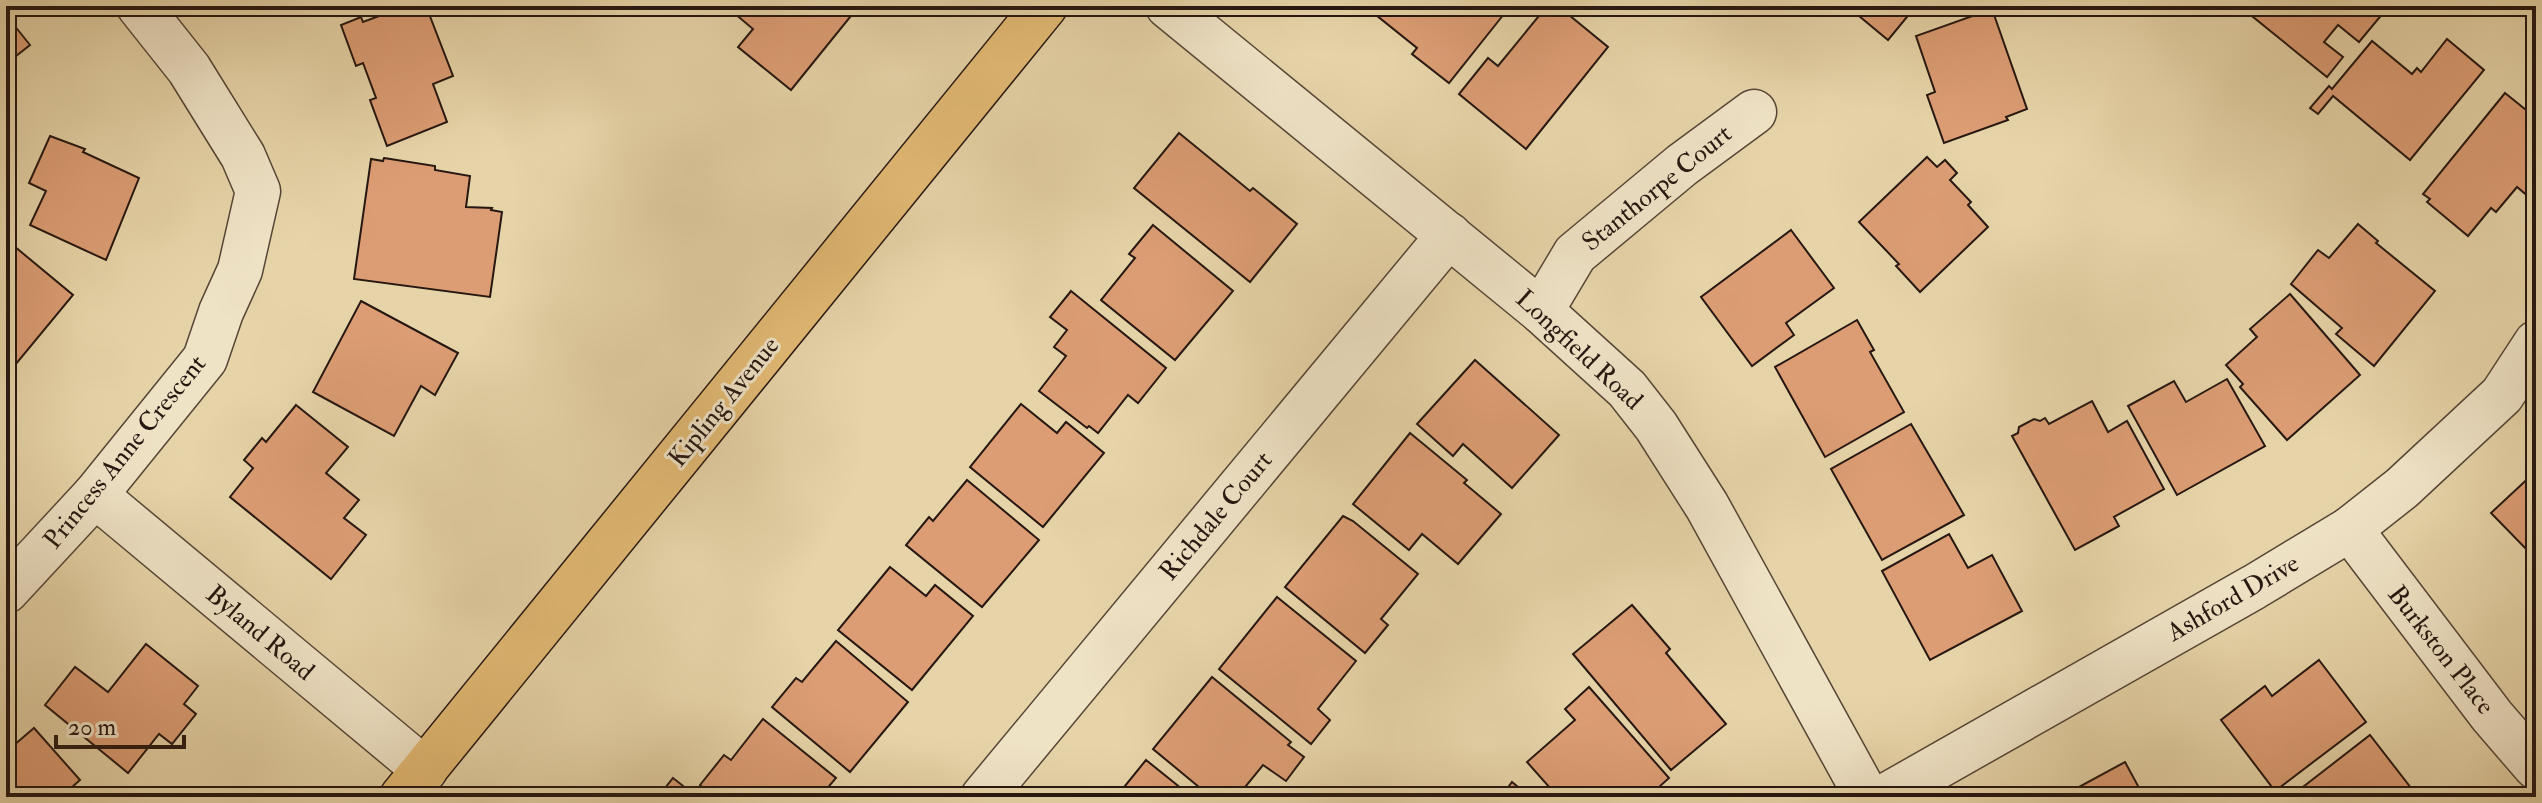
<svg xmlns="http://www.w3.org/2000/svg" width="2542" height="803" viewBox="0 0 2542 803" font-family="'IM FELL Double Pica',serif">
<rect width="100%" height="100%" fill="#e6d4a8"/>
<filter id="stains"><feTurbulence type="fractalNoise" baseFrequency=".0025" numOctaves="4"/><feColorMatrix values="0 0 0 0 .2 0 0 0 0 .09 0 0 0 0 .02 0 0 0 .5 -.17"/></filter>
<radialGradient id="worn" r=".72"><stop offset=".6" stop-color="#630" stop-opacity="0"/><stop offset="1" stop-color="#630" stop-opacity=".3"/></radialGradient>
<!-- building -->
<g fill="#dc9d74" stroke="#261711" stroke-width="2">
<polygon points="406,6 426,6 453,76 433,84 447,122 387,146 370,100 376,98 363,63 356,66 341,25 361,17 363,22"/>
<polygon points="740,6 859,6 791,90 738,47 753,29 734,13"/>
<polygon points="1375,6 1494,6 1504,14 1449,83 1412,54 1417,48 1371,11"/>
<polygon points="1547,6 1558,6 1608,47 1526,149 1459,94 1488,58 1498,66"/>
<polygon points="1847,6 1916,6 1888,40"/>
<polygon points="2252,6 2389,6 2359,42 2338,25 2324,42 2343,57 2327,77 2247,12"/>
<polygon points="1992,9 2027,109 2006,117 2008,120 1944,143 1927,95 1935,92 1916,36"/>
<polygon points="6,15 30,45 6,64"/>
<polygon points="2447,39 2484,70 2410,160 2333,96 2318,114 2310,108 2329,86 2332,89 2372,41 2412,74 2417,68 2421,72"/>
<polygon points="2505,93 2536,118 2536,203 2517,187 2496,212 2491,208 2468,236 2427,202 2430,199 2423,194"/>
<polygon points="1179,133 1250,191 1253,188 1297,224 1250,282 1134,188"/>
<polygon points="50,136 85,149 83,152 139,178 106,260 30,225 46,191 29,183"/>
<polygon points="1927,157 1937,167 1945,160 1957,173 1950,180 1971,202 1968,205 1988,227 1920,292 1896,266 1899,264 1859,222"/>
<polygon points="384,158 435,166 435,170 470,176 466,207 492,208 491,210 502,212 490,297 354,279 371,159 383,161"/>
<polygon points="2358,224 2378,241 2376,243 2435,291 2374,366 2336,334 2342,328 2291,284 2318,250 2329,258"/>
<polygon points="1153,225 1233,291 1175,360 1101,300 1135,258 1129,254"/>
<polygon points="1791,230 1834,288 1786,323 1794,335 1752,366 1701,297"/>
<polygon points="8,241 73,295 6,376 6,244"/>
<polygon points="1071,291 1166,368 1138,403 1128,395 1098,433 1089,426 1087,428 1039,391 1066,356 1054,347 1067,330 1050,317"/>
<polygon points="2290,294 2360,375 2287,440 2240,387 2243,384 2226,365 2257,337 2250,329"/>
<polygon points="361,301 458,353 435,395 421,386 394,436 313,392"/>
<polygon points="1857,320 1874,350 1870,352 1904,412 1825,457 1775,367"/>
<polygon points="1475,360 1559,435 1512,488 1463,444 1453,456 1417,424"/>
<polygon points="2227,379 2265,446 2177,495 2128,406 2174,381 2186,402"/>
<polygon points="2092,401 2108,432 2127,421 2164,489 2114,517 2119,526 2075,550 2012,436 2018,433 2019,427 2034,419 2040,421 2045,418 2049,424"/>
<polygon points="1021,404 1057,433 1066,422 1104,453 1043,527 970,467"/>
<polygon points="296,405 348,447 326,473 359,500 344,518 366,535 331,579 230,497 253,468 244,460 262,438 266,442"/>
<polygon points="1911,424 1964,515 1882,560 1831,469"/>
<polygon points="1410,433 1467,480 1464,483 1501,514 1458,564 1422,534 1409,550 1353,504"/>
<polygon points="2536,471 2536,566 2531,560 2534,557 2491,513"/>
<polygon points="967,480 1039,540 982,607 906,545 929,517 933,521"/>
<polygon points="1343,516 1353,521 1418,574 1381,619 1388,625 1365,653 1285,587"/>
<polygon points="1949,534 1968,568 1992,555 2022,611 1930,660 1882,571"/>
<polygon points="890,567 926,596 935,585 973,616 912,690 838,630"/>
<polygon points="1277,597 1356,661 1318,709 1330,720 1311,744 1219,669"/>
<polygon points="1632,605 1670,649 1666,653 1726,724 1671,770 1573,654"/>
<polygon points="836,641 908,702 850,772 772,707 796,678 802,682"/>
<polygon points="146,644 198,686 184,704 196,714 172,744 159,734 128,773 45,705 75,667 108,692"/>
<polygon points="2319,660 2366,722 2275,791 2221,720 2265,686 2272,696"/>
<polygon points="1212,677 1291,742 1288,745 1304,757 1286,781 1263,765 1237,797 1211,797 1153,749"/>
<polygon points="1589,687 1669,778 1648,797 1558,797 1527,762 1575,720 1565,709"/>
<polygon points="763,719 836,778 820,797 715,797 700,785 724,755 731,760"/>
<polygon points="34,728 80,780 61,797 6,797 6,752"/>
<polygon points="2370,735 2418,797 2290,797"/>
<polygon points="1146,760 1192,797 1116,797"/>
<polygon points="2125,762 2144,797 2080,797 2077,788"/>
<polygon points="673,778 697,797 658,797"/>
<polygon points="1512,782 1530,797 1501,797"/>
</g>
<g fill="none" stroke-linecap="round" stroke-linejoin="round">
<defs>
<g id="minor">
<polyline points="1168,6 1541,311 1627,389 1656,426 1707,506 1867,797"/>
<polyline points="1541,311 1575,254 1682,165 1754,112"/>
<polyline points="95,495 425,770"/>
<polyline points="2350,529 2492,716 2536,767"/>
<polyline points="6,591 95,495 205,359 221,312 240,270 258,191 243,156 189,69 139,6"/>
<polyline points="983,797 1449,235"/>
<polyline points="1884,797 2254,587 2350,529 2402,488 2502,395 2536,343"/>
</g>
<polyline id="major" points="402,797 1045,6"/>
</defs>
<!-- minor casing -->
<use href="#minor" stroke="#564637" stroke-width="47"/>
<!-- major casing -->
<use href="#major" stroke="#261711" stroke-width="47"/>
<!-- minor -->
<use href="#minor" stroke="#efe3c6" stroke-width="44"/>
<!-- major -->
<use href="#major" stroke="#e3ba74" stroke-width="44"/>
</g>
<g text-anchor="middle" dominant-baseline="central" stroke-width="6" stroke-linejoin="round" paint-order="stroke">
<!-- street labels -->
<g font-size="26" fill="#261711" stroke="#efe3c6">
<text transform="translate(1657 188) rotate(-39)">Stanthorpe Court</text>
<text transform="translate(1579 350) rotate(43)">Longfield Road</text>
<text transform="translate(724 402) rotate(-51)">Kipling Avenue</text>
<text transform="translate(125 452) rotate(-51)">Princess Anne Crescent</text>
<text transform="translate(1216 516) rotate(-50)">Richdale Court</text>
<text transform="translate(2233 598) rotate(-30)">Ashford Drive</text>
<text transform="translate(260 633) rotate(40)">Byland Road</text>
<text transform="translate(2441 650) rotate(52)">Burkston Place</text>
</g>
</g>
<!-- margin -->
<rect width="2542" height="803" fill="none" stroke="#e6d4a8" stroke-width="32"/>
<rect x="8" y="8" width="2526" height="787" fill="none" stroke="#261711" stroke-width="4"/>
<rect x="16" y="16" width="2510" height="771" fill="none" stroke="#261711" stroke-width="2"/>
<!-- scale -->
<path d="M56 735v12h128v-12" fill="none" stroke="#261711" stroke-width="4"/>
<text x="68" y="735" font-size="24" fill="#261711" stroke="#efe3c6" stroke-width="6" paint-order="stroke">20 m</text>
<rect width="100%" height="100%" filter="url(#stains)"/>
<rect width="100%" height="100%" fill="url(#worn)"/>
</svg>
